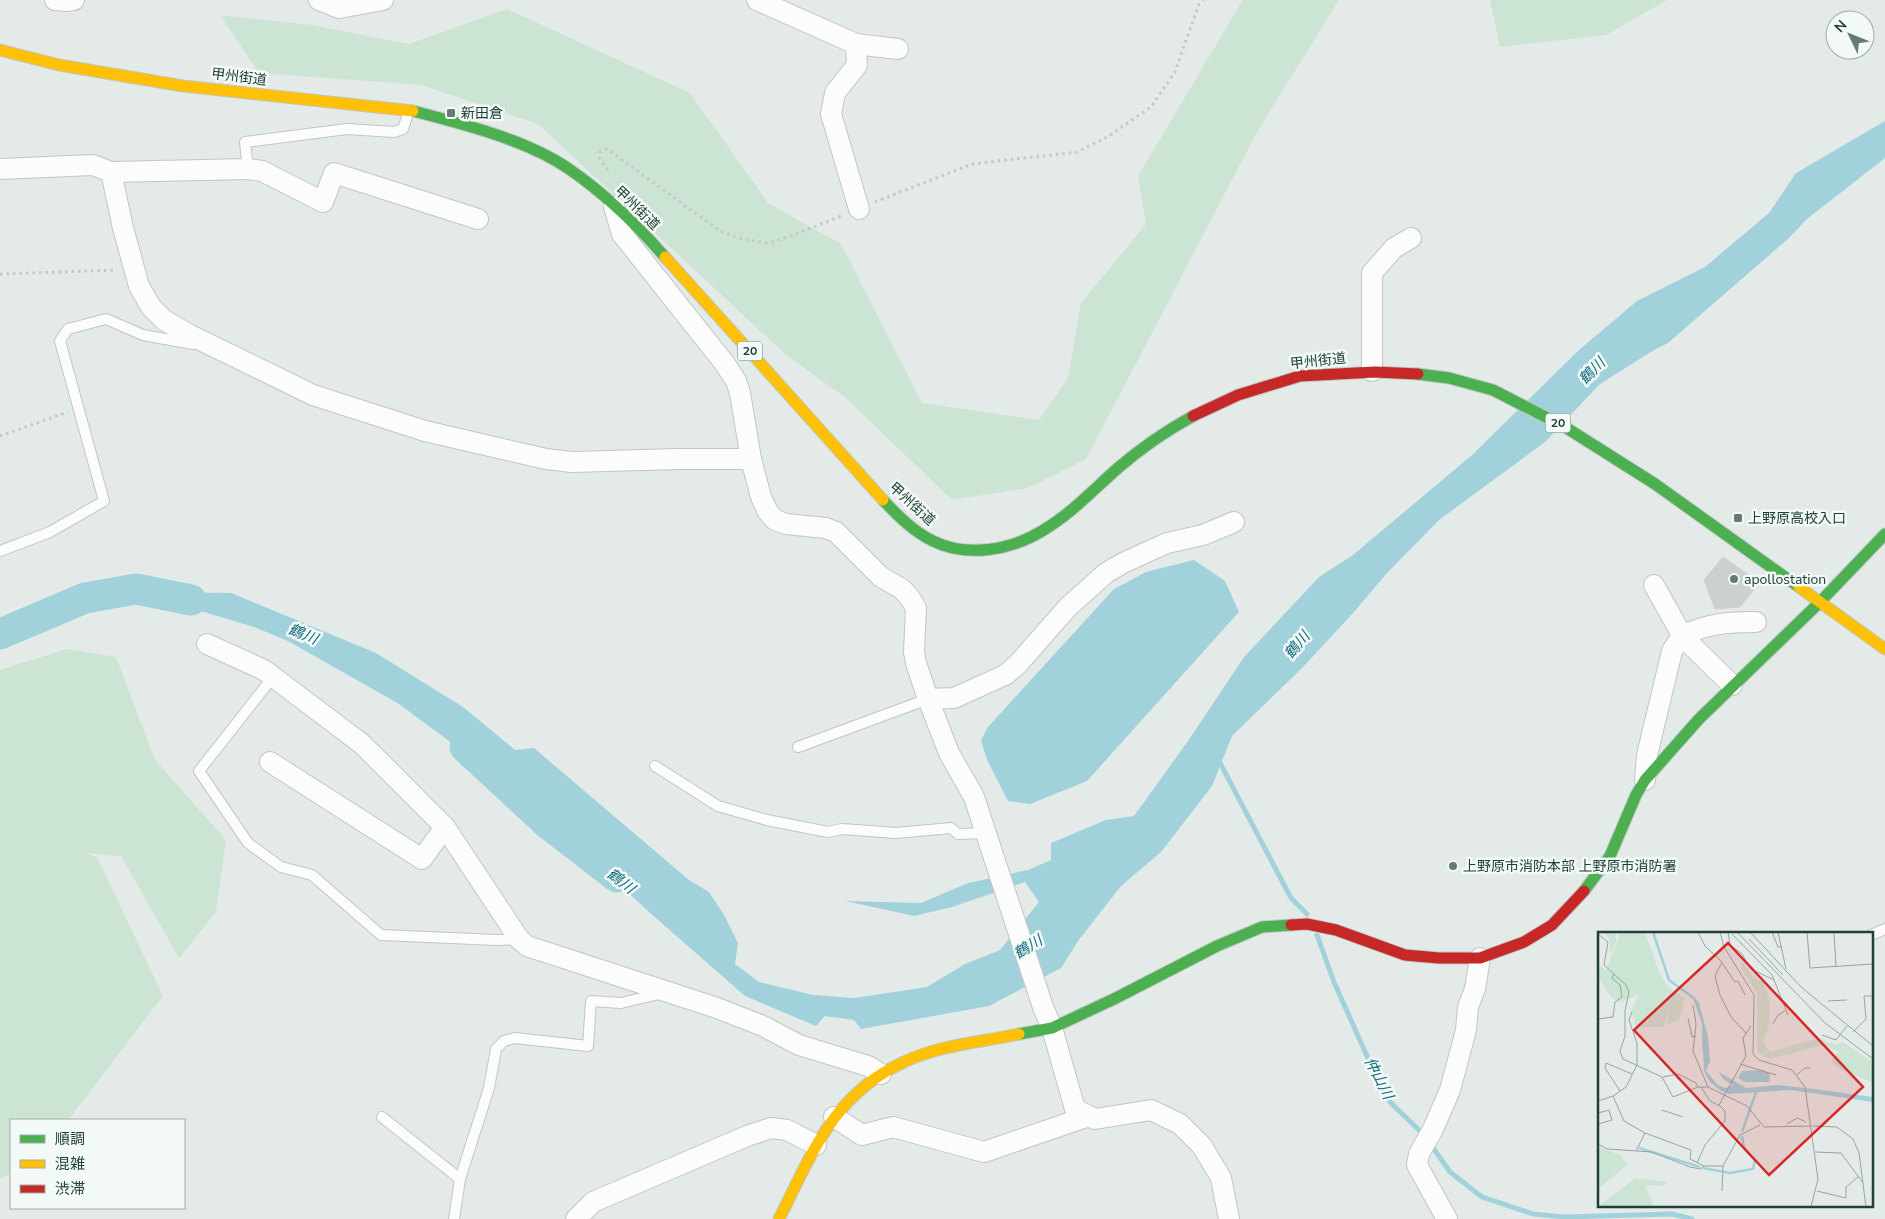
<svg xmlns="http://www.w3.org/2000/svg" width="1885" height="1219" viewBox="0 0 1885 1219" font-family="'Nunito Sans','Noto Sans JP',sans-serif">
<rect width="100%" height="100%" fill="#e4eae7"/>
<!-- green -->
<g fill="#cce4d4">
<polygon points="1243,0 1339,0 1258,130 1086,459 1028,488 952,500 847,399 784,353 538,124 421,85 259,73 220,15 312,25 409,44 507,9 690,93 768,203 841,244 922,403 1039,420 1068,378 1081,303 1146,224 1138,176"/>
<polygon points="1490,0 1667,0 1606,35 1500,47"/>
<polygon points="67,649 116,657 155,760 226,840 216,912 179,958 121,856 84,853 97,857 163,996 68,1120 11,1120 11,1173 0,1179 0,670"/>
</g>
<!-- water -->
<g fill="#a1d2dc">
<polygon points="1885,121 1885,158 1807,219 1789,238 1668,343 1654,350 1600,384 1545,442 1439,520 1387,573 1354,612 1303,667 1232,736 1212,786 1161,852 1121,886 1078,941 1061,968 989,1006 861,1029 854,1020 825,1016 816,1026 745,996 649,912 529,800 399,704 288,641 254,627 137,592 231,593 376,653 463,707 515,750 534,748 689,880 709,892 724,915 738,943 735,964 759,982 813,995 854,998 927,987 965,964 1000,950 1039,902 1025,882 952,907 914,916 845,901 921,903 968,883 1028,870 1051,860 1051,843 1106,820 1134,816 1188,741 1244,657 1319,577 1353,555 1472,455 1580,349 1637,301 1705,267 1769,213 1796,173"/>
<polygon points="1194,560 1225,581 1239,612 1087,781 1030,804 1008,801 988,762 981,741 987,728 1114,589 1146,572"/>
</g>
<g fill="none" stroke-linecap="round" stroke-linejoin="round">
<!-- stream -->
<g stroke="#a1d2dc" stroke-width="5">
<polyline points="1218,759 1291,898 1307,914"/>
<polyline points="1317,935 1334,982 1383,1092 1391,1103 1425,1136"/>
<polyline points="1431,1145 1450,1172 1482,1197 1533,1214 1564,1217 1672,1214 1692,1219"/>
</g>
<!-- river -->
<g stroke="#a1d2dc" stroke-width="31">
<polyline points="0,634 85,598 136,589 191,600"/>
<polyline points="465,747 547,823 617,877"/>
</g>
</g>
<!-- building -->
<polygon fill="#cbd1cf" stroke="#cdd3d0" points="1723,557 1760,583 1740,607 1715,609 1704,580"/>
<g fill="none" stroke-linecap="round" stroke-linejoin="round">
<defs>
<g id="lane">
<polyline points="248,169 245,142 347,129 394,132 403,129 409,111"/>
<polyline points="0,551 50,532 104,501 60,341 68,329 106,319 143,335 193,344"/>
<polyline points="273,677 199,771 248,843 281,867 312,875 381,935 497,940 519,939"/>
<polyline points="798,747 928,699"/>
<polyline points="655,766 718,806 767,820 828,832 842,829 896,833 951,828 958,834 987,833"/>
<polyline points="1871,935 1885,929"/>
<polyline points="382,1117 460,1179"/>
<polyline points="454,1219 460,1179 489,1088 496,1049 504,1041 515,1038 588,1046 591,1001 621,1003 663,993"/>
</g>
<g id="street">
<polyline points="55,0 68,1 74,0"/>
<polyline points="319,0 339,8 383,0"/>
<polyline points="757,0 856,44 898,49"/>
<polyline points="856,44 857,65 835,93 831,114 859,209"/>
<polyline points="0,169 93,165 111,172 123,228 139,286 151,307 164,320 188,334 313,395 425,431 546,459 572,462 679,459 751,459"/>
<polyline points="111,172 248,169 262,171 323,202 334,173 478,219"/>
<polyline points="614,207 622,234 725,364 736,381 740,393 751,459 761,497 768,512 775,520 786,524 826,528 836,532 881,577 902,589 910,598 916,608 914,652 916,663 928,699 949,753 974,797 1043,1007 1052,1028 1075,1109 1095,1119 1151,1110 1180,1124 1202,1146 1221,1178 1229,1219"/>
<polyline points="1372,371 1372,273 1394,248 1411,238"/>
<polyline points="1654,585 1683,637 1732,685"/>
<polyline points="207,644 264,670 362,744 445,827 519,939 527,946 717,1008 763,1026 799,1045 868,1066 881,1074"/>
<polyline points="928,699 954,698 1005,675 1018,664 1068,607 1106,573 1123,563 1167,543 1203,535 1234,522"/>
<polyline points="270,762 422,859 445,827"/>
<path d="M1645,780l2,-25 25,-104c3,-5 7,-12 12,-15 21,-13 48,-14 72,-14"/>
<polyline points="834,1117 862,1135 893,1127 984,1152 1089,1116"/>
<polyline points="576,1219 593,1202 747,1136 771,1128 787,1130 816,1145"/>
<polyline points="1447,1219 1417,1165 1419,1154 1433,1129 1450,1090 1466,1030 1468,1007 1475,989 1480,958"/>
</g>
<g id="fast">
<path d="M413,111c50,13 114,29 156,58 35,24 68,56 96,88"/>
<polyline points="1418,374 1449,378 1493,390 1565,427 1655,484 1799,587"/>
<path d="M883,500c15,16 31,32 50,41 34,17 78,9 109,-10 29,-17 51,-41 76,-63 23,-20 48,-37 75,-52"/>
<polyline points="1584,891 1610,856 1636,795 1645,780 1699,719 1820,602 1885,534"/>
<polyline points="1019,1034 1052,1028 1114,999 1217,946 1262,927 1291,925"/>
</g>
<g id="slow">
<polyline points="0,50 59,65 183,86 413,111"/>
<polyline points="665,257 883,500"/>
<polyline points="1799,587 1885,649"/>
<path d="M779,1219c33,-65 54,-125 125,-157 35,-17 78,-20 115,-28"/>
</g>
<g id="jam">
<polyline points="1193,416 1238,395 1300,376 1375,372 1418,374"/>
<polyline points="1291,925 1307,924 1336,930 1405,955 1439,958 1480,958 1524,942 1552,925 1584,891"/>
</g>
</defs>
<!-- lane casing -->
<use href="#lane" stroke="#c1c7c4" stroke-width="12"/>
<!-- street casing -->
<use href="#street" stroke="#c1c7c4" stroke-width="22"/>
<!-- fast casing -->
<use href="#fast" stroke="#bfc8c5" stroke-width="13"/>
<!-- slow casing -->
<use href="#slow" stroke="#bfc8c5" stroke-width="13"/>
<!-- jam casing -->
<use href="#jam" stroke="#bfc8c5" stroke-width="13"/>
<!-- path -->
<g stroke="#c1cac8" stroke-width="3" stroke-dasharray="2.5 4" stroke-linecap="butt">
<polyline points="608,170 600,159 600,152 607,149 720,231 742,239 769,243 791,236 844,215"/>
<polyline points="875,202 972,164 1077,152 1109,136 1151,107 1175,72 1199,4 1203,0"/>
<polyline points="0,274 117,270"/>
<polyline points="0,436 68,412"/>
</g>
<!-- lane -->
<use href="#lane" stroke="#fbfcfb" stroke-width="10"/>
<!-- street -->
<use href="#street" stroke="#fbfcfb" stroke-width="20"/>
<!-- fast -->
<use href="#fast" stroke="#4caf50" stroke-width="11"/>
<!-- slow -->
<use href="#slow" stroke="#ffc107" stroke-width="11"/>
<!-- jam -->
<use href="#jam" stroke="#c62828" stroke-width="11"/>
</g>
<!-- markers -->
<g fill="#657b75" stroke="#f2f9f6" stroke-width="2">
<rect x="446" y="108" width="10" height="10" rx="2.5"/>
<rect x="1733" y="513" width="10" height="10" rx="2.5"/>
<circle cx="1734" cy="579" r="5"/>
<circle cx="1453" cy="866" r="5"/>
</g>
<g text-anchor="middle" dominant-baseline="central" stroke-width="5" stroke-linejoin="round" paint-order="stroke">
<!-- shield labels -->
<g fill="#f2f9f6" stroke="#5f7771" stroke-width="1">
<rect x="737.5" y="341.5" width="25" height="19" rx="4"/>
<rect x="1545.5" y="413.5" width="25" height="19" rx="4"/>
</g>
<g font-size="12" font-weight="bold" fill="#203f38">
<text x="750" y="351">20</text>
<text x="1558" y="423">20</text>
</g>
<!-- street labels -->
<g font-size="14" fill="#203f38" stroke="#f2f9f6">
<text transform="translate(239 77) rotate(7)">甲州街道</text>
<text transform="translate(637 208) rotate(44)">甲州街道</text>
<text transform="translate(1318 361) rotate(-6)">甲州街道</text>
<text transform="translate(912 504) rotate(42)">甲州街道</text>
</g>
<!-- poi labels -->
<g font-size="14" fill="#203f38" stroke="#f2f9f6" text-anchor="start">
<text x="461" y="113">新田倉</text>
<text x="1748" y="518">上野原高校入口</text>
<text x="1744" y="579">apollostation</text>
<text x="1463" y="866">上野原市消防本部 上野原市消防署</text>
</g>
<!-- water labels -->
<g font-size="15" font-style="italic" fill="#146c81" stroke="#f2f9f6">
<text transform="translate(1592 371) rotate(-46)">鶴川</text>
<text transform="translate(303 634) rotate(22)">鶴川</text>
<text transform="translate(1297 645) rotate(-50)">鶴川</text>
<text transform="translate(621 881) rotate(38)">鶴川</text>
<text transform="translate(1028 947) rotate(-32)">鶴川</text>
<text transform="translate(1379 1078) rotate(63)">仲山川</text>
</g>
</g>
<!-- overview -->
<g transform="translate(1598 932)">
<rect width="275" height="275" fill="#e4eae7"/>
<path d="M5,0h42l15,43 8,11 17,13 -6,21 -12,5 2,-14 -6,16h-27l-5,-17 8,-16 -19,9 -9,-6 -13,-20v-12l8,5 13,-33 -3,-4v9l-6,12v-14zM144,29l11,16 10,5 7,20 -1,23 -6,17 7,10 49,-14 16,7 8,-3 30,20v21l-33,-14 -9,-8 7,-9 -14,-7 -54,14 -13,-7v-59l-16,-25zM0,215l22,8 7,10 -29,24zM37,246l32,4 -3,4 -19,-1 9,22h-56z" fill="#cce4d4"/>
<path d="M94,63l7,8 9,34 2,24 -4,10 12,14 8,3 7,-3 -10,-6 -4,-7 27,16 32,-3 36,4 58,8 1,5 -82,-12 -62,4 -8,-3 -11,-9 -6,-11 -2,-47zM164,138l8,4 -1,8h-24l-7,-4 4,-7z" fill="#a1d2dc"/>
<path fill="none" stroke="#a1d2dc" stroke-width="2.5" d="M55,0l16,48 26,19M105,102l1,18M144,200l14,-40M41,216l61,19M105,236l27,5 23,-4 2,-9 -11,-12 -2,-12"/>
<path fill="none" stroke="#96a6a1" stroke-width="1" d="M100,0l7,14 17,16 -7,14 5,19 11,22 15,16M122,0l4,15 30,48 -1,59 6,6 33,10 13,17 13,92 -7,28M130,0l2,13 12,9 9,15 23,11M139,0l88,91 48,36M152,0l51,55 72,59M174,0l6,15h4M180,0l8,37M209,0l3,36 63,-4M236,0l2,35M0,2l10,8 -4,23 22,20 3,7 -4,19v25l-5,15 3,8 39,18 11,20 25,-10h10l39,19 17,21 47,-1M134,2l40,41 16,40M151,7l34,36M124,31l13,19 3,-1 7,14M230,69l19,-1M95,73l3,19 -3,27 15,36M90,86l4,19 4,-1M0,87l15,-2 2,-15 7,-5 -2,-12 -8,-7 2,-4M175,92l5,-9 7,-4M255,100l13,-13 -2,-23h9M224,103l14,5 11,-14M142,132l36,11M199,143l8,-7h5M65,145l15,-3 18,9 2,4M103,155l9,14 10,5M22,159l-15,-23 1,-5 26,11M15,164l11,25 21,12 46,17 -1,9 14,7h19l17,-31 20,-10M0,169l15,-5 13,-9 11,-22v-22l-8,-23 3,-8M64,178l21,7M0,181l11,-3 3,10 -14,4M189,192l10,-6 9,4M214,194l25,1 16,12 6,14 7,54M0,212l9,5 45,3 38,15 10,2 4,-3M38,219l9,-18M217,220l26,1 22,30M99,231l8,-18 20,-24v-10l-6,-6 27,-49 -3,-18 8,-12M124,259l1,-25M219,259l29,7v-11l12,-10"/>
<path fill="#d62828" fill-opacity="0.15" stroke="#d62828" stroke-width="2.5" d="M130,11l135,144 -94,88 -135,-145z"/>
<rect width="275" height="275" fill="none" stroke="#203f38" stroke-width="2.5"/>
</g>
<!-- legend -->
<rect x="10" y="1119" width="175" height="90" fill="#f2f9f6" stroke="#9eafaa"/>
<rect x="20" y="1135" width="25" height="8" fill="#4caf50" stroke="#9eafaa"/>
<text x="55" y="1144" font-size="15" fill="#203f38">順調</text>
<rect x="20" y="1160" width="25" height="8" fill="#ffc107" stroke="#9eafaa"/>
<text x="55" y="1169" font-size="15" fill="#203f38">混雑</text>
<rect x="20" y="1185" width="25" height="8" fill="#c62828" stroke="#9eafaa"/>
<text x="55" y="1194" font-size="15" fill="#203f38">渋滞</text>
<!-- north arrow -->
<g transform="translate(1850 35) rotate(313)"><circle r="24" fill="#f2f9f6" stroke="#9eafaa"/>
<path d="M0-4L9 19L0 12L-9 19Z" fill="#657b75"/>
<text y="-8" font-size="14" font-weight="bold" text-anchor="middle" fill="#203f38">N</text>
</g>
</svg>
